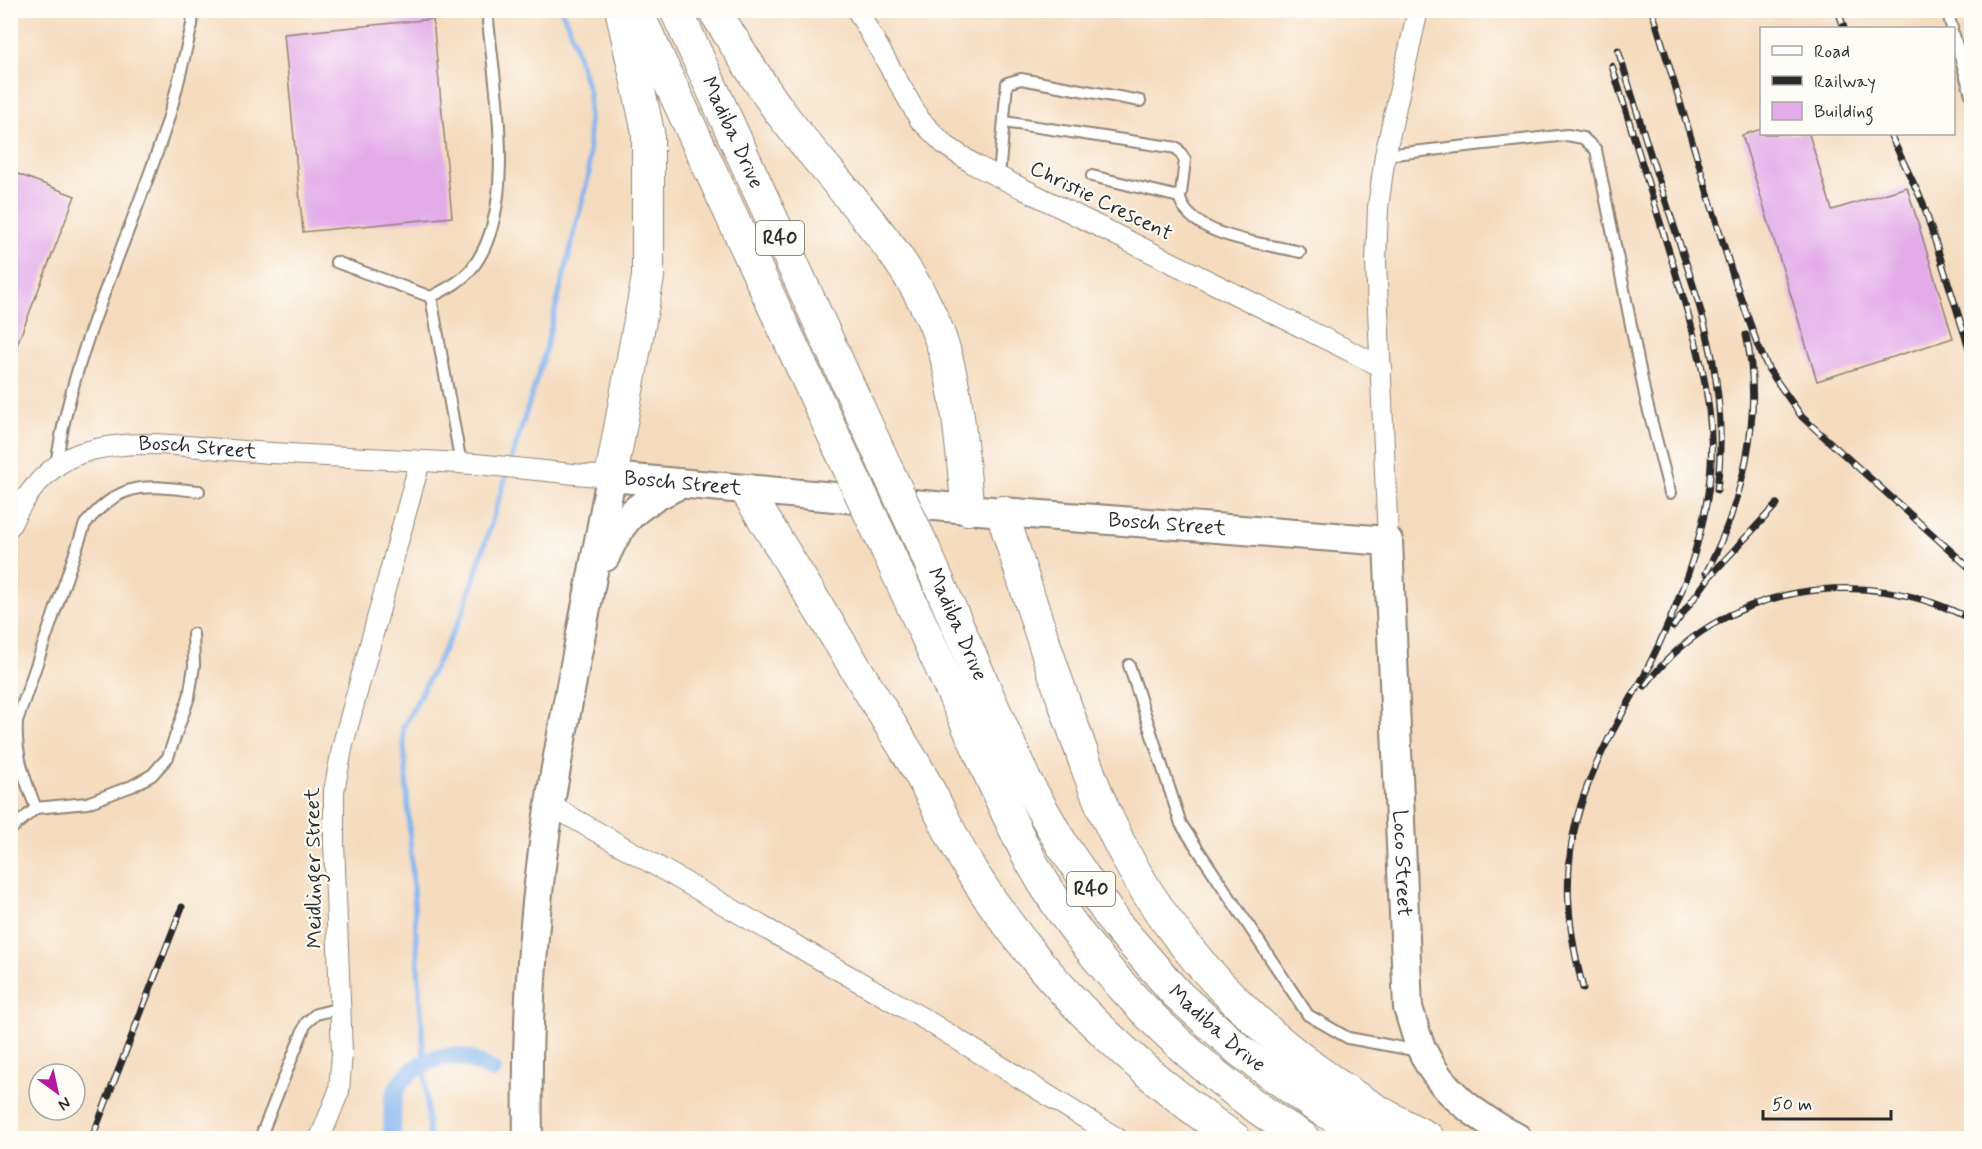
<svg xmlns="http://www.w3.org/2000/svg" width="1982" height="1149" viewBox="0 0 1982 1149" font-family="Mynerve,sans-serif">
<rect width="100%" height="100%" fill="#fdfcf7"/>
<filter id="ink" filterUnits="userSpaceOnUse"><feTurbulence type="fractalNoise" baseFrequency=".0167" numOctaves="2"/><feDisplacementMap in="SourceGraphic" scale="12" xChannelSelector="R" yChannelSelector="G"/><feConvolveMatrix kernelMatrix="1 2 1 2 8 2 1 2 1" color-interpolation-filters="sRGB"/></filter>
<filter id="wash" filterUnits="userSpaceOnUse"><feTurbulence type="fractalNoise" baseFrequency=".008" numOctaves="4" result="noise"/><feDisplacementMap in="SourceGraphic" scale="24" xChannelSelector="R" yChannelSelector="G"/><feGaussianBlur stdDeviation="1.35" result="paint"/><feColorMatrix in="noise" values="0 0 0 0 0 0 0 0 0 0 0 0 0 0 0 0 0 1.4 0 .05"/><feComposite in="paint" operator="in"/></filter>
<g filter="url(#wash)">
<rect width="100%" height="100%" fill="#f4dbbe"/>
<g fill="none" stroke-linecap="round" stroke-linejoin="round">
<!-- stream -->
<polyline stroke="#83b4ef" stroke-width="5" points="429,1138 403,728 463,613 543,359 589,174 589,92 569,26 561,10"/>
<!-- canal -->
<path stroke="#83b4ef" stroke-width="18" d="M391,1138c3,-12 0,-25 2,-37 5,-30 44,-51 73,-43 8,2 17,8 26,12"/>
</g>
<g id="blocks">
<!-- building -->
<g fill="#e3ace9">
<polygon points="433,19 452,217 303,232 284,34"/>
<polygon points="1762,129 1762,134 1809,134 1832,210 1907,187 1953,338 1817,381 1742,135"/>
<polygon points="10,171 75,196 11,360 10,360"/>
</g>
</g>
</g>
<g filter="url(#ink)">
<use href="#blocks" fill-opacity="0" stroke="#908374" stroke-width="1.5"/>
<g fill="none" stroke-linecap="round" stroke-linejoin="round">
<defs>
<g id="lane">
<polyline points="1947,10 1952,28"/>
<polyline points="1954,35 1972,98"/>
<polyline points="1004,122 1177,148 1185,160 1181,194 1175,196 1092,176"/>
<polyline points="1385,155 1567,135 1583,138 1596,150 1646,400 1670,493"/>
<polyline points="999,177 1007,83 1021,79 1140,101"/>
<path d="M1179,195c8,42 85,48 121,57"/>
<path d="M336,262l95,35c15,-8 30,-15 41,-29 46,-57 23,-178 16,-247"/>
<polyline points="431,297 461,464"/>
<path d="M56,466c17,-120 75,-229 111,-343 10,-32 17,-66 25,-98l1,-15"/>
<polyline points="1129,665 1181,824 1308,1015 1348,1038 1419,1051"/>
<polyline points="36,808 87,803 132,786 152,775 168,757 189,697 194,666 193,634"/>
<path d="M10,830l26,-22c-12,-30 -21,-55 -19,-87l68,-197c38,-45 60,-38 114,-33"/>
<polyline points="260,1138 306,1023 316,1014 341,1008"/>
</g>
<g id="street">
<polyline points="857,10 920,120 945,145 975,165 1382,367"/>
<path id="s1" d="M10,526c14,-30 38,-62 71,-73 55,-18 120,-4 176,-1 73,5 146,7 218,12 46,4 91,10 136,13"/>
<polyline points="1388,541 1376,262 1378,208 1385,155 1418,10"/>
<polyline points="550,805 926,1020 1117,1138"/>
<polyline points="320,1138 339,1091 342,1053 334,843 334,791 343,744 420,461"/>
</g>
<g id="secondary">
<path d="M605,557c19,-44 33,-52 75,-73"/>
<path id="s2" d="M528,1138c-2,-111 4,-224 22,-335 18,-109 41,-217 61,-326l391,35 386,29 20,467c5,14 8,30 15,44 19,41 56,66 94,86"/>
</g>
<g id="primary">
<polyline points="636,10 846,462"/>
<path id="s3" d="M676,10l209,455"/>
<path d="M714,10c23,36 44,73 70,107 58,77 138,147 163,243 13,48 15,100 21,149"/>
<polyline points="611,477 648,277 648,132 622,13"/>
<path d="M746,490c55,90 111,180 166,270 22,36 38,76 60,112 68,106 159,195 262,266"/>
<path d="M1002,512c22,70 44,139 68,207 12,33 22,67 37,98 62,141 185,254 321,321"/>
<path d="M887,550c30,66 60,132 91,198 17,38 34,78 54,115 60,107 167,211 271,275"/>
<path id="s4" d="M925,551l99,227 39,68 52,77 61,70 63,57 74,54 57,34"/>
</g>
</defs>
<!-- lane casing -->
<use href="#lane" stroke="#908374" stroke-width="14"/>
<!-- street casing -->
<use href="#street" stroke="#908374" stroke-width="22"/>
<!-- secondary casing -->
<use href="#secondary" stroke="#908374" stroke-width="32"/>
<!-- primary casing -->
<use href="#primary" stroke="#908374" stroke-width="34"/>
<!-- lane -->
<use href="#lane" stroke="#fff" stroke-width="10"/>
<!-- street -->
<use href="#street" stroke="#fff" stroke-width="20"/>
<!-- secondary -->
<use href="#secondary" stroke="#fff" stroke-width="28"/>
<!-- primary -->
<use href="#primary" stroke="#fff" stroke-width="32"/>
<defs>
<g id="rail">
<polyline points="1652,10 1733,276 1758,346 1769,370 1802,417 1972,570"/>
<polyline points="1838,10 1844,28"/>
<path d="M1618,50c16,51 31,102 48,152 33,102 65,179 51,288"/>
<path d="M1612,66c20,65 40,130 60,195 20,66 43,134 39,204 -5,73 -33,142 -65,206"/>
<polyline points="1890,134 1923,203 1972,358"/>
<path d="M1706,573c37,-71 58,-159 40,-238"/>
<polyline points="1673,627 1711,575 1777,504"/>
<path d="M1645,686c75,-102 219,-124 327,-66"/>
<path d="M1583,988c-36,-138 -3,-205 67,-322"/>
<polyline points="92,1138 182,907"/>
</g>
</defs>
<!-- rail casing -->
<use href="#rail" stroke="#2b2b2b" stroke-width="7"/>
<!-- rail -->
<use href="#rail" stroke="#fdfcf7" stroke-width="4.5" stroke-dasharray="14" stroke-linecap="butt"/>
<defs>
<g id="primary-bridge">
<polyline points="846,462 887,550"/>
<polyline points="885,465 925,551"/>
</g>
</defs>
<!-- primary-bridge casing -->
<use href="#primary-bridge" stroke="#908374" stroke-width="34" stroke-linecap="butt"/>
<!-- primary-bridge -->
<use href="#primary-bridge" stroke="#fff" stroke-width="32"/>
</g>
</g>
<g text-anchor="middle" dominant-baseline="central" stroke-width="4.5" stroke-linejoin="round" paint-order="stroke">
<!-- shield labels -->
<g fill="#fdfcf7" stroke="#6a6a68" stroke-width="1.5">
<rect x="756" y="221" width="48" height="34" rx="4.5"/>
<rect x="1067" y="872" width="48" height="34" rx="4.5"/>
</g>
<g font-size="20" font-weight="bold" fill="#2b2b2b">
<text x="780" y="238">R40</text>
<text x="1091" y="889">R40</text>
</g>
<!-- street labels -->
<g font-size="21" fill="#2b2b2b" stroke="#fdfcf7">
<text stroke="none"><textPath href="#s3" startOffset="135">Madiba Drive</textPath></text>
<text transform="translate(1101 201) rotate(26)">Christie Crescent</text>
<text stroke="none"><textPath href="#s1" startOffset="222">Bosch Street</textPath></text>
<text stroke="none"><textPath href="#s2" startOffset="740">Bosch Street</textPath></text>
<text stroke="none"><textPath href="#s2" startOffset="1226">Bosch Street</textPath></text>
<text stroke="none"><textPath href="#s4" startOffset="80">Madiba Drive</textPath></text>
<text stroke="none"><textPath href="#s2" startOffset="1770">Loco Street</textPath></text>
<text transform="translate(314 868) rotate(-91)">Meidlinger Street</text>
<text stroke="none"><textPath href="#s4" startOffset="566">Madiba Drive</textPath></text>
</g>
</g>
<!-- margin -->
<rect width="1982" height="1149" fill="none" stroke="#fdfcf7" stroke-width="36"/>
<!-- legend -->
<rect x="1760" y="27" width="195" height="108" fill="#fdfcf7" stroke="#a9a8a5" stroke-width="1.5"/>
<rect x="1772" y="46" width="30" height="9" fill="#ffffff" stroke="#a9a8a5" stroke-width="1.5"/>
<text x="1814" y="57" font-size="18" fill="#2b2b2b">Road</text>
<rect x="1772" y="76" width="30" height="9" fill="#2b2b2b" stroke="#a9a8a5" stroke-width="1.5"/>
<text x="1814" y="87" font-size="18" fill="#2b2b2b">Railway</text>
<rect x="1772" y="102" width="30" height="18" fill="#e3ace9" stroke="#a9a8a5" stroke-width="1.5"/>
<text x="1814" y="117" font-size="18" fill="#2b2b2b">Building</text>
<!-- north arrow -->
<g transform="translate(57 1092) rotate(147)"><circle r="28" fill="#fdfcf7" stroke="#a9a8a5" stroke-width="1.5"/>
<path d="M0-4.5L10 22L0 15L-10 22Z" fill="#b5179e"/>
<text y="-9" font-size="16" font-weight="bold" text-anchor="middle" fill="#2b2b2b">N</text>
</g>
<!-- scale -->
<path d="M1763 1110v9h128v-9" fill="none" stroke="#2b2b2b" stroke-width="3"/>
<text x="1772" y="1110" font-size="18" fill="#2b2b2b" stroke="#fdfcf7" stroke-width="4.5" paint-order="stroke">50 m</text>
</svg>
